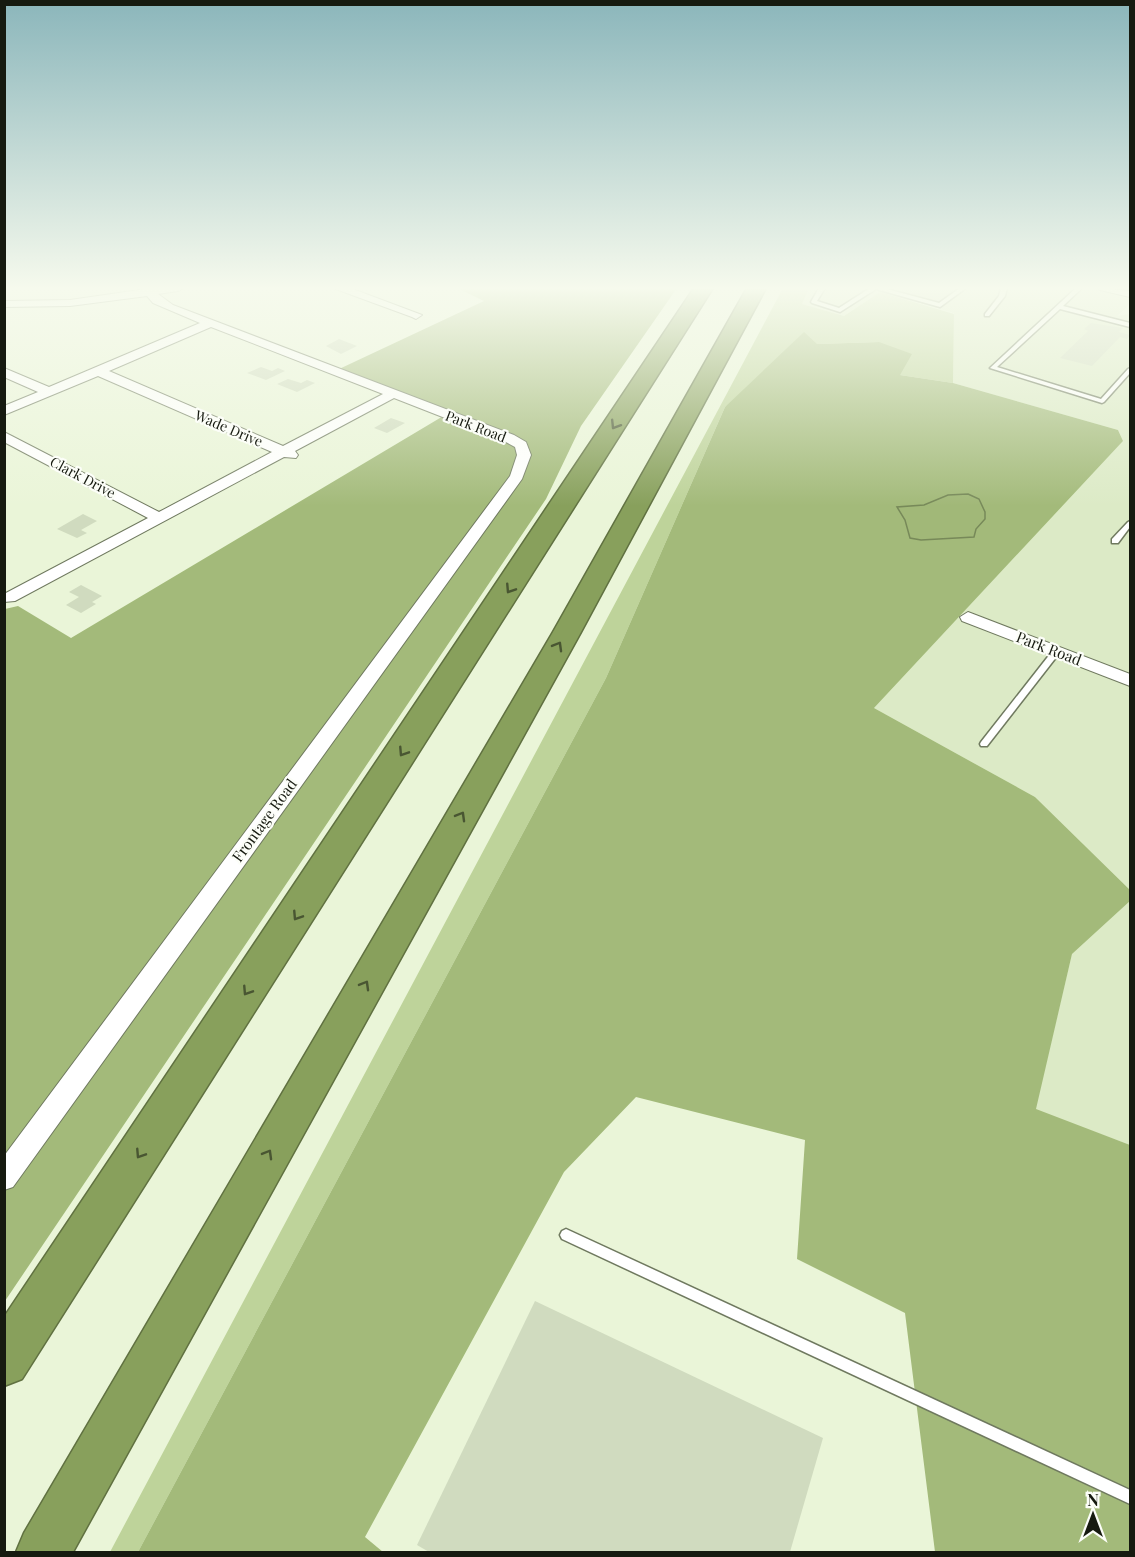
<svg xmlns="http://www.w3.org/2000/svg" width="1135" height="1557" viewBox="0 0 1135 1557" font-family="'Playfair Display',serif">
<rect width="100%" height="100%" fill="#eaf5d8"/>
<!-- built -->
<g fill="#dceac6">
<polygon points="809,288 1109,288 1130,293 1130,304 1117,316 1130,314 1130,890 1035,797 874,708 1123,441 1118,430 953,383 954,313 880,292 844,316 801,304"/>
<polygon points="1130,901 1130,1145 1035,1110 1072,954"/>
</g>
<!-- green -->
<polygon fill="#bed39a" points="783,288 809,288 802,304 844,316 880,292 954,314 953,383 900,375 879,342 817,344 725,407 606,678 138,1552 110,1552"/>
<!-- forest -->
<g fill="#a3ba7a">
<polygon points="457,288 612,288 618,290 622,288 677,288 581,426 546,499 5,1301 5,609 18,606 71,638 450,412 337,370 484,301"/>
<polygon points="804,332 817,344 879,342 912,354 900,375 953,383 1118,430 1123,441 874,708 1035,797 1130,890 1130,901 1072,954 1036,1109 1130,1145 1130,1552 935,1552 905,1313 797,1259 805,1140 636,1097 564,1172 365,1537 383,1552 138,1552 606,678 725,407"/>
</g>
<!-- water -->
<polygon fill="#a1b878" stroke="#778959" stroke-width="1.5" points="968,494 979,499 985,512 985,519 976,529 974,537 921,540 910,538 905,520 897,507 924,505 948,495"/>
<!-- building -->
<g fill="#d0dbbf">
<polygon points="909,288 958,288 940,302 903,292"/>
<polygon points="1091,323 1123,328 1119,332 1130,335 1127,339 1120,337 1092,366 1060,358 1088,331 1084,329"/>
<polygon points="339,339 357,346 341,354 326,346"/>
<polygon points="261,367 272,371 278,368 285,371 266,380 247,373"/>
<polygon points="288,379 301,383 307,380 315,383 297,392 277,384"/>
<polygon points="391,418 405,423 387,433 374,428"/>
<polygon points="83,514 97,521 81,530 87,533 77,538 57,529"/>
<polygon points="81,585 102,596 92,602 96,604 81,613 66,605 79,597 69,592"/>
<polygon points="535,1301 823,1438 790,1552 429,1552 417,1545"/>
</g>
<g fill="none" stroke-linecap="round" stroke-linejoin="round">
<defs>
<g id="service">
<polygon points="819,288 825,288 817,301 839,308 870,288 883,288 939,303 960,288 966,288 940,307 876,289 840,312 812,303 811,302"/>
<polygon points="1001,288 1007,288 1005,296 989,316 985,316 985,314 999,296"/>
<polygon points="1076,288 1082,288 1063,306 1130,323 1130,327 1060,309 997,367 1101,399 1128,369 1130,368 1130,373 1104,402 1102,403 990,368"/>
<polygon points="1130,521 1130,527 1118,543 1112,543 1112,539 1128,522"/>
<polygon points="1054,649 1057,649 1061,651 987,746 981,746 980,744 981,742"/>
<polygon points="566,1229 1130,1490 1130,1504 562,1239 560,1235 562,1231"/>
</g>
<g id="minor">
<path d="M153,288h31l-6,3 -20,3 15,11 341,130 12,7 5,13 -9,24 -509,708 -9,3v-34l506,-680 7,-21 -2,-8 -11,-6 -110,-43 -99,53 3,4 -2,3 -12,-1 -269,144 -11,1v-8l144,-76 -144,-76v-10l155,80 113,-60 -174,-76 -94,39v-9l34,-14 -34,-15v-9l45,19 151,-64 -47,-20 -6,-7 -77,10 -66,1v-6l66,-1zM211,327l172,67 -100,52 -174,-75z"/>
<polygon points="333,288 350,288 422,315 416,319 412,317"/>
<polygon points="1098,288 1130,291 1130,297 1100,290"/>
<polygon points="968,612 1130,674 1130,686 962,621 960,617"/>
</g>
<g id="motorway">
<polygon points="694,288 713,288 22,1379 4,1386 4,1317"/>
<polygon points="747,288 766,288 581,632 73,1552 16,1552 24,1533 553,632"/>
</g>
</defs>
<!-- service casing -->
<use href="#service" stroke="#6f795f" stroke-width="3"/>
<!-- minor casing -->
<use href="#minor" stroke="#6f795f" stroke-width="2"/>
<!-- motorway casing -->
<use href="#motorway" stroke="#607141" stroke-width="3"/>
<!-- service -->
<use href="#service" fill="#fff" fill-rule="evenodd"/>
<!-- minor -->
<use href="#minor" fill="#fff" fill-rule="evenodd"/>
<!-- motorway -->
<use href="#motorway" fill="#88a05c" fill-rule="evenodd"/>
</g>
<!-- one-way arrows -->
<defs><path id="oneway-chevron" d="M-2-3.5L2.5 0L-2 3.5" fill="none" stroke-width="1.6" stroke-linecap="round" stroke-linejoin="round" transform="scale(1.5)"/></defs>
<g stroke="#495632">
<use href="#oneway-chevron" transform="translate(615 425) rotate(122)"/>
<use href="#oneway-chevron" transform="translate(510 589) rotate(123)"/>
<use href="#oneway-chevron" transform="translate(558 646) rotate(-60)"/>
<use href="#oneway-chevron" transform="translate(403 752) rotate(123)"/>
<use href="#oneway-chevron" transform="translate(461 816) rotate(-60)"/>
<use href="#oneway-chevron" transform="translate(297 916) rotate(123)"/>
<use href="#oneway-chevron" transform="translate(365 985) rotate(-60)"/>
<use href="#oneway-chevron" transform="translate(247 991) rotate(123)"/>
<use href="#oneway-chevron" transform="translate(140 1154) rotate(123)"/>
<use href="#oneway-chevron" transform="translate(268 1154) rotate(-60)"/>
</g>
<!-- sky -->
<linearGradient id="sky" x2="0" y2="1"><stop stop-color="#8bb6bb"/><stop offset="0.57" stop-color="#f6faed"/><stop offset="1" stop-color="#f6faed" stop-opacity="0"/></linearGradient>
<rect width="1135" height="506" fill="url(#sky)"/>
<g text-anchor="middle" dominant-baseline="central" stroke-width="4.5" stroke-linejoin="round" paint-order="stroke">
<!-- far-street labels -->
<g font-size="14" fill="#161a10" stroke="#fcfef8">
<text transform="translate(476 426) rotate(21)">Park Road</text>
<text transform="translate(229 428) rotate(23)">Wade Drive</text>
<text transform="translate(83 477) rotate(28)">Clark Drive</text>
</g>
<!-- street labels -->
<g font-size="15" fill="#161a10" stroke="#fcfef8">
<text transform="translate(1049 648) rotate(21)">Park Road</text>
<text transform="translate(264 820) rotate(-54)">Frontage Road</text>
</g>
</g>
<!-- border -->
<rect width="1135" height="1557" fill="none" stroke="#161a10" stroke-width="12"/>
<!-- north arrow -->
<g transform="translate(1093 1515)" stroke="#fcfef8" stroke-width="4.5" paint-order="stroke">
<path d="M0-4.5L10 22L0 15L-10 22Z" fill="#161a10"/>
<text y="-9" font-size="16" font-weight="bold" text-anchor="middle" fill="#161a10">N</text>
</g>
</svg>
